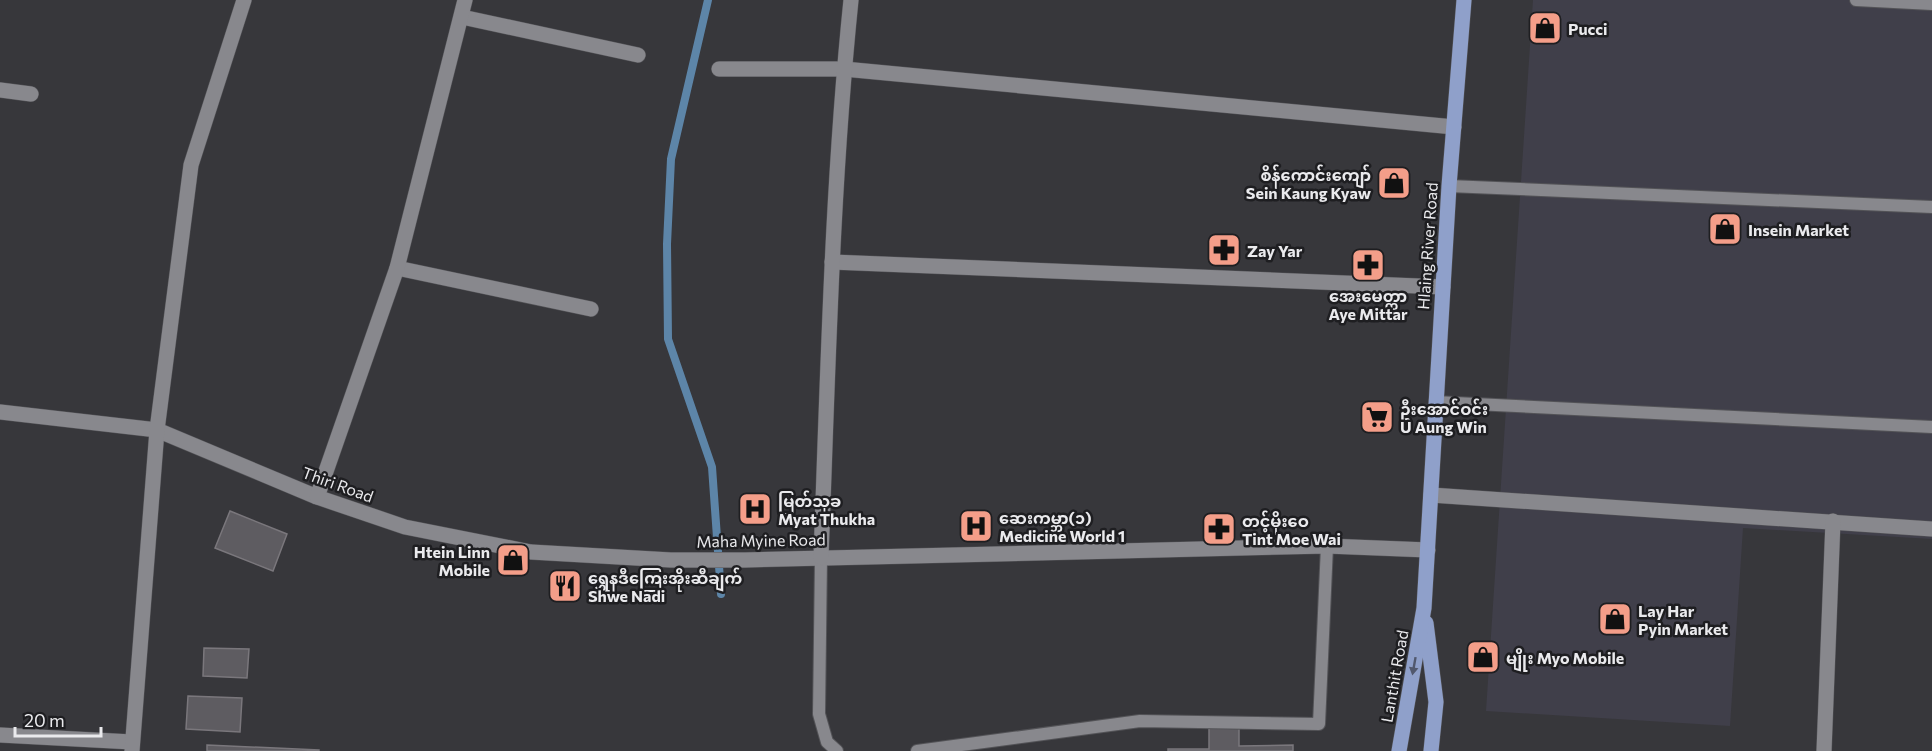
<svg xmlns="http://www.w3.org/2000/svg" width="1932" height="751" viewBox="0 0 1932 751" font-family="Commissioner,'Noto Sans Myanmar',sans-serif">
<rect width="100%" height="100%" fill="#37373b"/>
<!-- built -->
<polygon fill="#403f4a" points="1533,0 1932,0 1932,539 1743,528 1730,726 1486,711"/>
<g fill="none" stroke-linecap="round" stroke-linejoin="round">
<!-- stream -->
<polyline stroke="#5d85a8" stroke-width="8" points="708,0 671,159 667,244 668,339 712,467 721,594"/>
</g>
<!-- building -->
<g fill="#5e5c61" stroke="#7a777c" stroke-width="1.5">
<polygon points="230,511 287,534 273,571 215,548"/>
<polygon points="204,648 249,649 247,678 203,676"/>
<polygon points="188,696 242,698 240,732 186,729"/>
<polygon points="1209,728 1239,728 1239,746 1293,745 1293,751 1168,751 1168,749 1209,749"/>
<polygon points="207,745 319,750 319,751 207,751"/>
</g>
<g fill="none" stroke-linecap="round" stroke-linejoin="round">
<defs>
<g id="lane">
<polyline points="1856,0 1932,4"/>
<polyline points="1449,186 1932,207"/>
<polyline points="1435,402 1932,427"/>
<polyline points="821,557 819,714 827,742 837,751"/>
<polyline points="917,751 1140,721 1319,724 1327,546"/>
</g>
<g id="street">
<polyline points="462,17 638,55"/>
<polyline points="719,69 844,69 1454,127"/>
<polyline points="0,90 31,94"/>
<polyline points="832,262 1443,287"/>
<polyline points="397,268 591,309"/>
<polyline points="0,412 157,430 317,497 405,527 531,552 671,560 745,560 1327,546 1428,550"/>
<polyline points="1431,495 1932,529"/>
<polyline points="317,497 397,268 465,0"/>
<path d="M821,557c7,-186 11,-372 30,-557"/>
<polyline points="0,735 132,742"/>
<polyline points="132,751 157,430 191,165 244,0"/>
<polyline points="1824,751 1833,521"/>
</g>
<g id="primary">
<polyline points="1426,623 1436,702 1431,751"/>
<polyline points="1399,751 1424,608 1449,186 1464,0"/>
</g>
</defs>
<!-- lane casing -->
<use href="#lane" stroke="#535357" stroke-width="14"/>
<!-- street casing -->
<use href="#street" stroke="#535357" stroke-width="16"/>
<!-- primary casing -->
<use href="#primary" stroke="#535357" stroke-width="16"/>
<!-- lane -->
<use href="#lane" stroke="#88888d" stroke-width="12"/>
<!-- street -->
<use href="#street" stroke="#88888d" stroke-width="15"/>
<!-- primary -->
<use href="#primary" stroke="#8fa0ca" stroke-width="15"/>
</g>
<!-- one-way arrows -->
<defs><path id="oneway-solid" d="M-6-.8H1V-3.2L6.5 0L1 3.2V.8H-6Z" transform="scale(1.5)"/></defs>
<use fill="#51586d" href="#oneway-solid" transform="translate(1414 666) rotate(100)"/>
<!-- icons -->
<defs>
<symbol id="shop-square" viewBox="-11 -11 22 22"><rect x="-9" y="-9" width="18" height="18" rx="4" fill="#f49e89" stroke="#1e1e21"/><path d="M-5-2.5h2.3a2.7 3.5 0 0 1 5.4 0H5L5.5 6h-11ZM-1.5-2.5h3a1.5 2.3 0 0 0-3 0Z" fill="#111"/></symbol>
<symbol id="pharmacy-square" viewBox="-11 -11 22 22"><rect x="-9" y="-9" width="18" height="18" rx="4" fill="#f49e89" stroke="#1e1e21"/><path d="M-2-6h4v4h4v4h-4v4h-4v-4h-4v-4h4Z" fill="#111"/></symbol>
<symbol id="supermarket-square" viewBox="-11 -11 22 22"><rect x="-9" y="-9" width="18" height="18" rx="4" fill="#f49e89" stroke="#1e1e21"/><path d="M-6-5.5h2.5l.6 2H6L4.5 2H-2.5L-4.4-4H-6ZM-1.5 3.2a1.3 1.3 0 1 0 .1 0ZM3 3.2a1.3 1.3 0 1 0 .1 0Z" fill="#111"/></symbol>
<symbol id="hospital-square" viewBox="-11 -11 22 22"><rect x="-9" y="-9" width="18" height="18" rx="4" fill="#f49e89" stroke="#1e1e21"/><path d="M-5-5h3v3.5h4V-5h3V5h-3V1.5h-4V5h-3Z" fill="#111"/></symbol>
<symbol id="restaurant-square" viewBox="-11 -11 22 22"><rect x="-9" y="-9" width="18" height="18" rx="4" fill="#f49e89" stroke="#1e1e21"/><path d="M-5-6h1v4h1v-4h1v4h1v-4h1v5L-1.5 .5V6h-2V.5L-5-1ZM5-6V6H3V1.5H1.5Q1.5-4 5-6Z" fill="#111"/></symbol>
</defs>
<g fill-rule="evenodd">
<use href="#shop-square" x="1526" y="9" width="38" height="38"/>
<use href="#shop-square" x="1375" y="164" width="38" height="38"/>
<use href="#shop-square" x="1706" y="210" width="38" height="38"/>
<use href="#pharmacy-square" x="1205" y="231" width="38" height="38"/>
<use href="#pharmacy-square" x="1349" y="246" width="38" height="38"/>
<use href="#supermarket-square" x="1358" y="398" width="38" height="38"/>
<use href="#hospital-square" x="736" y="490" width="38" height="38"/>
<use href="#hospital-square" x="957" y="507" width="38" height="38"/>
<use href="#pharmacy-square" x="1200" y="510" width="38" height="38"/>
<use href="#shop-square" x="494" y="541" width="38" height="38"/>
<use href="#restaurant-square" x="546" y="567" width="38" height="38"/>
<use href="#shop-square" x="1596" y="600" width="38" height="38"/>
<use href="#shop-square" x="1464" y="638" width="38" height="38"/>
</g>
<g text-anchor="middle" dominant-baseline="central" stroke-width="5" stroke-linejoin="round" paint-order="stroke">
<!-- poi labels -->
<g font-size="16" font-weight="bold" fill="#eaeaed" stroke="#1e1e21" text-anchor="start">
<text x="1568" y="28">Pucci</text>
<text x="1371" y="174" text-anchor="end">စိန်ကောင်းကျော်<tspan x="1371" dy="18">Sein Kaung Kyaw</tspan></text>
<text x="1748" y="229">Insein Market</text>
<text x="1247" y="250">Zay Yar</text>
<text x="1368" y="295" text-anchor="middle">အေးမေတ္တာ<tspan x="1368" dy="18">Aye Mittar</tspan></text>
<text x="1400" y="408">ဦးအောင်ဝင်း<tspan x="1400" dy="18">U Aung Win</tspan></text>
<text x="778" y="500">မြတ်သုခ<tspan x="778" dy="18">Myat Thukha</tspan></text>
<text x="999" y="517">ဆေးကမ္ဘာ(၁)<tspan x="999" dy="18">Medicine World 1</tspan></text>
<text x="1242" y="520">တင့်မိုးဝေ<tspan x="1242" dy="18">Tint Moe Wai</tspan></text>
<text x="490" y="551" text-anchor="end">Htein Linn<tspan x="490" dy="18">Mobile</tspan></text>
<text x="588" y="577">ရွှေနဒီကြေးအိုးဆီချက်<tspan x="588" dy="18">Shwe Nadi</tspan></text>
<text x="1638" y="610">Lay Har<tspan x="1638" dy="18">Pyin Market</tspan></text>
<text x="1506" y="657">မျိုး Myo Mobile</text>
</g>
<!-- street labels -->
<g font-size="16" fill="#eaeaed" stroke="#1e1e21">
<text transform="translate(1427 246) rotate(-86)">Hlaing River Road</text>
<text transform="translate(338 484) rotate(20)">Thiri Road</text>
<text transform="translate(761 540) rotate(-1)">Maha Myine Road</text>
<text transform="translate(1394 676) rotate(-80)">Lanthit Road</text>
</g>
</g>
<!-- scale -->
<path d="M15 727v9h86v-9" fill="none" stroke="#eaeaed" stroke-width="3"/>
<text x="24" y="727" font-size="18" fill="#eaeaed" stroke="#1e1e21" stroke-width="4.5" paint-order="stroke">20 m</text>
</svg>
